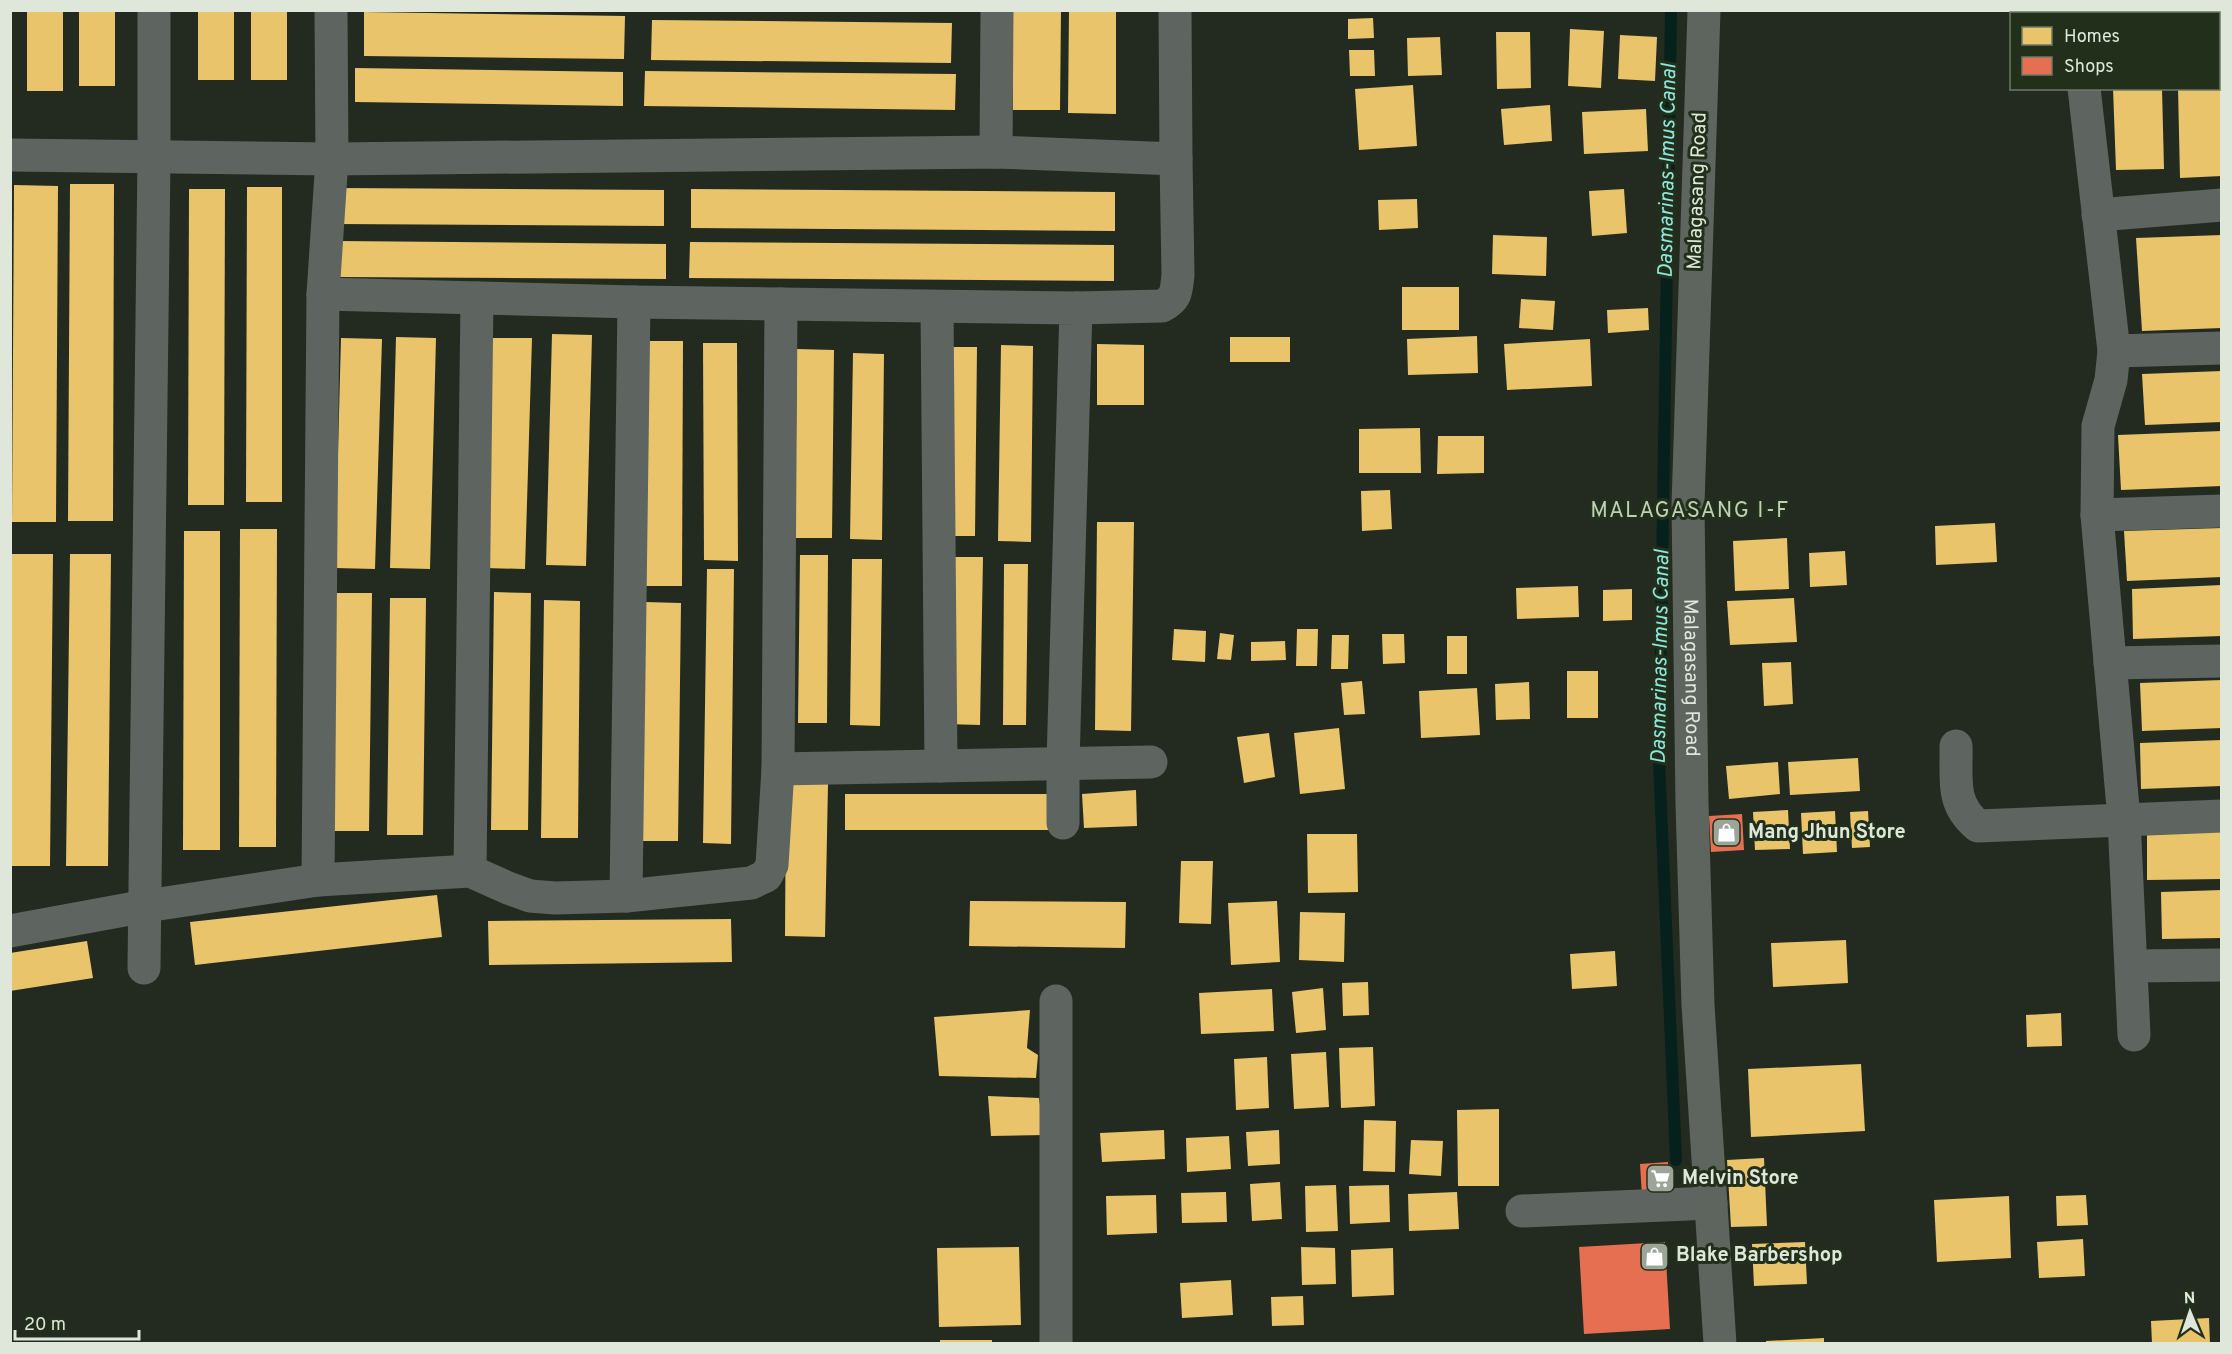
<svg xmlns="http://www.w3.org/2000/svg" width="2232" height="1354" viewBox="0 0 2232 1354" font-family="Overpass,sans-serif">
<rect width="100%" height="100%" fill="#232b20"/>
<!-- homes -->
<g fill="#e9c46a">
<rect x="27" y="10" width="36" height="81"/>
<rect x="79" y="10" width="36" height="76"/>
<rect x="198" y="10" width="36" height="70"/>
<rect x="251" y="10" width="36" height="70"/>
<polygon points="1013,10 1061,10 1060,110 1013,110"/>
<polygon points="1069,10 1116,10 1116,114 1068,113"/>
<polygon points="2110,10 2160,10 2160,14 2111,14"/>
<polygon points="2175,10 2218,10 2219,14 2175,14"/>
<polygon points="364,12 625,16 624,59 364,56"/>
<polygon points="1373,18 1374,38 1348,39 1348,19"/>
<polygon points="652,20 952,23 951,63 651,60"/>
<polygon points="1570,29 1604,31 1601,88 1568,86"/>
<polygon points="1496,32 1530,32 1531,88 1497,89"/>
<polygon points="1620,35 1657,37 1655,81 1618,79"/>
<polygon points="1440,37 1442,75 1408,76 1407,38"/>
<polygon points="1349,50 1374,50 1375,76 1350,76"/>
<polygon points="355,68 623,72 623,106 355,102"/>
<polygon points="2218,70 2220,70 2222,102 2222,176 2180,178 2178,88 2218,88"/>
<polygon points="645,71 956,74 955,110 644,106"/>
<polygon points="1413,85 1417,146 1359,150 1355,89"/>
<polygon points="2113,88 2162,88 2164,169 2116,170"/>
<polygon points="1550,105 1552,141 1504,145 1501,109"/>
<polygon points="1646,109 1648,151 1584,154 1582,112"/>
<polygon points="70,184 114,184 113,521 68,521"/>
<polygon points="14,185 58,186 56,522 12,522"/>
<polygon points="247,187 282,187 282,502 246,502"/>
<polygon points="338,188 664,190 664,226 337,224"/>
<polygon points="189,189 225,189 224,505 188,505"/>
<polygon points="691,189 1115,192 1115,231 691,228"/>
<polygon points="1624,189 1627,233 1592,236 1589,191"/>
<polygon points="1417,199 1418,228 1379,230 1378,200"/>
<polygon points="1493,235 1547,237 1546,276 1492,274"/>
<polygon points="2222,235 2222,328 2142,331 2136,238"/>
<polygon points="339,241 666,244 666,279 338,277"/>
<polygon points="690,242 1114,245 1114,281 689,278"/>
<rect x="1402" y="287" width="57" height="43"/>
<polygon points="1521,299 1555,301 1553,330 1519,328"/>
<polygon points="1648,308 1649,330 1608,333 1607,310"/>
<polygon points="552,334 592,335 586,566 546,565"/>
<polygon points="1477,336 1478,373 1408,375 1407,339"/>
<polygon points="396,337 436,338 430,569 390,568"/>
<rect x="1230" y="337" width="60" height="25"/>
<polygon points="341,338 382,339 375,569 335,568"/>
<polygon points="492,338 532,338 525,569 485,568"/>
<polygon points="1590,339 1592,386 1507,390 1504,344"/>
<polygon points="645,341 683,341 682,586 645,586"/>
<polygon points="703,343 737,343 738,561 704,560"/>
<polygon points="1097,344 1144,345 1144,405 1097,405"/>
<polygon points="1001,345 1033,346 1031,542 998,541"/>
<polygon points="945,347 977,347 975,536 943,536"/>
<polygon points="797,349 834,350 832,538 795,538"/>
<polygon points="853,353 884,354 882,540 850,539"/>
<polygon points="2222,371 2222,422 2145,425 2142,374"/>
<polygon points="1420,428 1421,473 1359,473 1359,429"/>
<polygon points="2222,431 2222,486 2121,490 2118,435"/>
<polygon points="1438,436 1484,436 1484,473 1437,474"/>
<polygon points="1390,490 1392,529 1362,531 1361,491"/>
<polygon points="1097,522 1134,522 1131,731 1095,730"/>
<polygon points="1995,523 1997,562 1936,565 1935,526"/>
<polygon points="2222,528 2222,577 2127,581 2124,531"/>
<polygon points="240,529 277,529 276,847 239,847"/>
<polygon points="184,531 220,531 220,850 183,850"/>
<polygon points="1787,538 1789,589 1735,591 1733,541"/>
<polygon points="1845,551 1847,585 1810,587 1809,553"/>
<polygon points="12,554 53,554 50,866 10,866"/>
<polygon points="70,554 111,554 108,866 66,866"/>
<polygon points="800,555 828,555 827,723 798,723"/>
<polygon points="946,557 983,557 980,725 945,724"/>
<polygon points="852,559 882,559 880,726 850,725"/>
<polygon points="1004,564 1028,564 1026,725 1003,725"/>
<polygon points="707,569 734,569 731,844 703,843"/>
<polygon points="2222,585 2222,636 2133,639 2132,589"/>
<polygon points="1578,586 1579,617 1517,619 1516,588"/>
<polygon points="1632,589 1632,620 1603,621 1603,590"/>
<polygon points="494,592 531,593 528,830 491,830"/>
<polygon points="335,593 372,593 369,831 333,831"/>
<polygon points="390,598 426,598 423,835 387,835"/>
<polygon points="1794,598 1797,642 1730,645 1727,601"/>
<polygon points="544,600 580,601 578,838 541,838"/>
<polygon points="645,602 681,603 678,841 642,841"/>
<polygon points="1174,629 1206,631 1205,662 1172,660"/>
<polygon points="1297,629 1318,629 1317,666 1296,666"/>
<polygon points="1220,633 1234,635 1231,660 1217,659"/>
<polygon points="1382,634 1404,634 1405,663 1383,664"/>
<polygon points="1332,635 1349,635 1348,669 1331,669"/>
<rect x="1447" y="636" width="20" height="38"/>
<polygon points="1285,641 1286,660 1251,661 1251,642"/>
<polygon points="1791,662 1793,704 1764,706 1762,663"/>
<rect x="1567" y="671" width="31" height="47"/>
<polygon points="2222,680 2222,728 2142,731 2140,683"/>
<polygon points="1362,681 1365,714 1344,715 1341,683"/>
<polygon points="1529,682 1530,719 1496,720 1495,684"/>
<polygon points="1477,688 1480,735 1421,738 1419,691"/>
<polygon points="1339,728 1345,789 1300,794 1294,733"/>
<polygon points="1269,733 1275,777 1244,783 1237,737"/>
<polygon points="2222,740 2222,786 2141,789 2140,743"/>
<polygon points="1858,758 1860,791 1790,795 1788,762"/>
<polygon points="1778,762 1780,794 1729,799 1726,766"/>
<polygon points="786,783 828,784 825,937 785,936"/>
<polygon points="1136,790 1137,826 1084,828 1082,794"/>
<rect x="845" y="794" width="216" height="36"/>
<polygon points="1788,810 1790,849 1755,850 1753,812"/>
<polygon points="1835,811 1837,852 1803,854 1801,813"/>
<polygon points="1868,811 1870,847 1852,848 1850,812"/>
<polygon points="2222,826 2222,879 2147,880 2147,827"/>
<polygon points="1307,834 1357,834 1358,892 1308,893"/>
<polygon points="1181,861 1213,861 1211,924 1179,923"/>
<polygon points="2222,890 2222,938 2162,939 2161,892"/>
<polygon points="437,895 442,937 195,965 190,922"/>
<polygon points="970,901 1126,902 1125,948 969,946"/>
<polygon points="1277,901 1280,962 1231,965 1228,903"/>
<polygon points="1300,912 1345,913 1344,962 1299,960"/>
<polygon points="731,919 732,962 489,965 488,921"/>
<polygon points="1846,940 1848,983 1773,987 1771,943"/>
<polygon points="87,941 93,978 10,991 10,953"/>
<polygon points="1615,951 1617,986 1572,989 1570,954"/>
<polygon points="1368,982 1369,1015 1343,1016 1342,983"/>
<polygon points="1323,988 1326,1030 1296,1033 1292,992"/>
<polygon points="1272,989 1274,1031 1201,1034 1199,993"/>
<polygon points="1030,1010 1027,1048 1038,1055 1036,1078 939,1076 934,1017"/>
<polygon points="2061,1013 2062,1046 2027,1047 2026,1015"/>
<polygon points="1373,1047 1375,1106 1341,1108 1339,1048"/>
<polygon points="1326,1052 1329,1107 1294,1109 1291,1054"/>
<polygon points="1267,1057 1269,1108 1236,1110 1234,1059"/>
<polygon points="1861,1064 1865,1131 1751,1137 1748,1069"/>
<polygon points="988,1096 1039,1098 1044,1135 991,1136"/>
<polygon points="1499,1109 1499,1186 1458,1186 1457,1110"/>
<polygon points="1364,1120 1396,1121 1395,1172 1363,1171"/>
<polygon points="1164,1130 1165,1159 1102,1162 1100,1133"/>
<polygon points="1279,1130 1280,1164 1248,1166 1246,1132"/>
<polygon points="1229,1136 1231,1169 1187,1172 1186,1138"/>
<polygon points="1411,1140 1443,1141 1441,1176 1409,1174"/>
<polygon points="1764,1158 1767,1226 1731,1227 1727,1160"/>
<polygon points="1280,1182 1282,1219 1252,1221 1250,1184"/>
<polygon points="1336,1185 1338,1231 1306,1232 1305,1186"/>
<polygon points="1389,1185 1390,1222 1350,1224 1349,1186"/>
<polygon points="1226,1192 1227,1222 1182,1223 1181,1193"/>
<polygon points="1457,1192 1459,1229 1409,1231 1408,1194"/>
<polygon points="1156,1195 1157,1233 1107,1235 1106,1196"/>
<polygon points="2086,1195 2088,1225 2057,1226 2056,1196"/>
<polygon points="2009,1196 2011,1258 1937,1262 1934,1200"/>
<polygon points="2083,1239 2085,1276 2039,1278 2037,1242"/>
<polygon points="1805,1242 1807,1284 1754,1286 1752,1244"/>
<polygon points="1019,1247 1021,1325 939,1327 937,1248"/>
<polygon points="1301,1247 1335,1248 1336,1284 1302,1285"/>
<polygon points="1393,1248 1394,1295 1352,1297 1351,1250"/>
<polygon points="1231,1280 1233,1315 1182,1318 1180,1283"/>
<polygon points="1303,1296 1304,1325 1272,1326 1271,1297"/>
<polygon points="2209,1318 2210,1344 2152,1344 2151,1321"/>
<polygon points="1824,1338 1824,1344 1766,1344 1766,1341"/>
<rect x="940" y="1340" width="52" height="4"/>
</g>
<!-- shops -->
<g fill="#e76f51">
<polygon points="1742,814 1744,850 1711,852 1709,816"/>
<polygon points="1668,1162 1669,1194 1642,1196 1640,1164"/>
<polygon points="1665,1242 1670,1329 1584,1334 1579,1247"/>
</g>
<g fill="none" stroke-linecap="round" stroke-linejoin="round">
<!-- stream -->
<polyline stroke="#06201c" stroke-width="12" points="1671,10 1659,760 1676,1160"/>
<!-- minor -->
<g stroke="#5e6460" stroke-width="33">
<polyline points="2080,10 2080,14"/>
<polyline points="2084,88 2114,351 2111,380 2098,426 2097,515 2124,819 2134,1035"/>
<polyline points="996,152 997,10"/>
<polyline points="10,155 332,159 996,152 1176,159 1175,10"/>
<polyline points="2098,215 2222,205"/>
<polyline points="323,294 634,302 1076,308 1063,763 1063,823"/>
<polyline points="937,307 941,766"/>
<path d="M1076,308l86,-2c15,-8 14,-14 16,-31l-2,-116"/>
<polyline points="2114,351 2222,348"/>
<polyline points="2097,515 2222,511"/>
<polyline points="2110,663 2222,661"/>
<path d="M1956,746c1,33 -6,57 22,80l244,-10"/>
<polyline points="778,769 1151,762"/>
<polyline points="470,871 477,298"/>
<polyline points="318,880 323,294 332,159 331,10"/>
<polyline points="626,896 634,302"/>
<polyline points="10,931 146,906 318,880 470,871 508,888 530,896 555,898 626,896 751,883 766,876 772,865 778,769 781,304"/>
<polyline points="2132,966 2222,965"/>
<polyline points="144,968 154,157 154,10"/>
<polyline points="1056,1001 1056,1344"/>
<polyline points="1522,1211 1711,1203"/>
</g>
<!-- major -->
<path stroke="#5e645e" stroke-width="33" id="s1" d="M1704,10l-16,495 4,299 6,201 22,339"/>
</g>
<!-- icons -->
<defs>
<symbol id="shop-square" viewBox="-11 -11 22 22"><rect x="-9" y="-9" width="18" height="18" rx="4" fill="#9da599" stroke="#22301b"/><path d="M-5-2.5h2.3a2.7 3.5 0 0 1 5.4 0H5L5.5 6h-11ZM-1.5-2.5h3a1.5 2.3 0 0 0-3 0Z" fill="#fff"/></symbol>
<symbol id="supermarket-square" viewBox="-11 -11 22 22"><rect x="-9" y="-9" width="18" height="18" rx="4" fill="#9da599" stroke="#22301b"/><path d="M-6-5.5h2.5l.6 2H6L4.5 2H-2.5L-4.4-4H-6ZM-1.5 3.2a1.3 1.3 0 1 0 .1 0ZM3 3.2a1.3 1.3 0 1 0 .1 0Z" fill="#fff"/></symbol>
</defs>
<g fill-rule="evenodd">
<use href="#shop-square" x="1710" y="816" width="33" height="33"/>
<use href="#supermarket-square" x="1644" y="1162" width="33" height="33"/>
<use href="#shop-square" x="1638" y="1240" width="33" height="33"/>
</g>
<g text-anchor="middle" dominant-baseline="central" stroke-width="6" stroke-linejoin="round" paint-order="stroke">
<!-- street labels -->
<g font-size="20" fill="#dee7da" stroke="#22301b">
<text transform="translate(1698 191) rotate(-88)">Malagasang Road</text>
<text stroke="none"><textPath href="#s1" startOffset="668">Malagasang Road</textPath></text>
</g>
<!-- poi labels -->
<g font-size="20" font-weight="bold" fill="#dee7da" stroke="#22301b" text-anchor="start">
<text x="1748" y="833">Mang Jhun Store</text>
<text x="1682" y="1179">Melvin Store</text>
<text x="1676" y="1256">Blake Barbershop</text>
</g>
<!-- water labels -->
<g font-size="21" font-style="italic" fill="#8ee7df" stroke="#22301b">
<text transform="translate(1668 171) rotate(-89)">Dasmarinas-Imus Canal</text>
<text transform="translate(1661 657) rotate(-89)">Dasmarinas-Imus Canal</text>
</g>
<!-- quarter labels -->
<g font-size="22" letter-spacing="1.5" fill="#bed0b5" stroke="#22301b">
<text x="1690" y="511">MALAGASANG I-F</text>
</g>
</g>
<!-- border -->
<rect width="2232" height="1354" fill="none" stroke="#dee7da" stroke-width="24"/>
<!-- legend -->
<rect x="2010" y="12" width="210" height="78" fill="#22301b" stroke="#6d7967" stroke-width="1.5"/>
<rect x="2022" y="27" width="30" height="18" fill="#e9c46a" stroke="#6d7967" stroke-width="1.5"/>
<text x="2064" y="42" font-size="18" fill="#dee7da">Homes</text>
<rect x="2022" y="57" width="30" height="18" fill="#e76f51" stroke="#6d7967" stroke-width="1.5"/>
<text x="2064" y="72" font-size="18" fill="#dee7da">Shops</text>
<!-- north arrow -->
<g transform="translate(2190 1312) rotate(358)" stroke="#22301b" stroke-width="4.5" paint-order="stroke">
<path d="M0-4.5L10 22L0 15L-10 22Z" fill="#dee7da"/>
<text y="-9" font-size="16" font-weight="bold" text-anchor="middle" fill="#dee7da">N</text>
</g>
<!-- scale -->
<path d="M15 1330v9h124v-9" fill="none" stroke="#dee7da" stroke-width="3"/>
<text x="24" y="1330" font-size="18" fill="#dee7da" stroke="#22301b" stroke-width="4.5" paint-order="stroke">20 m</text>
</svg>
